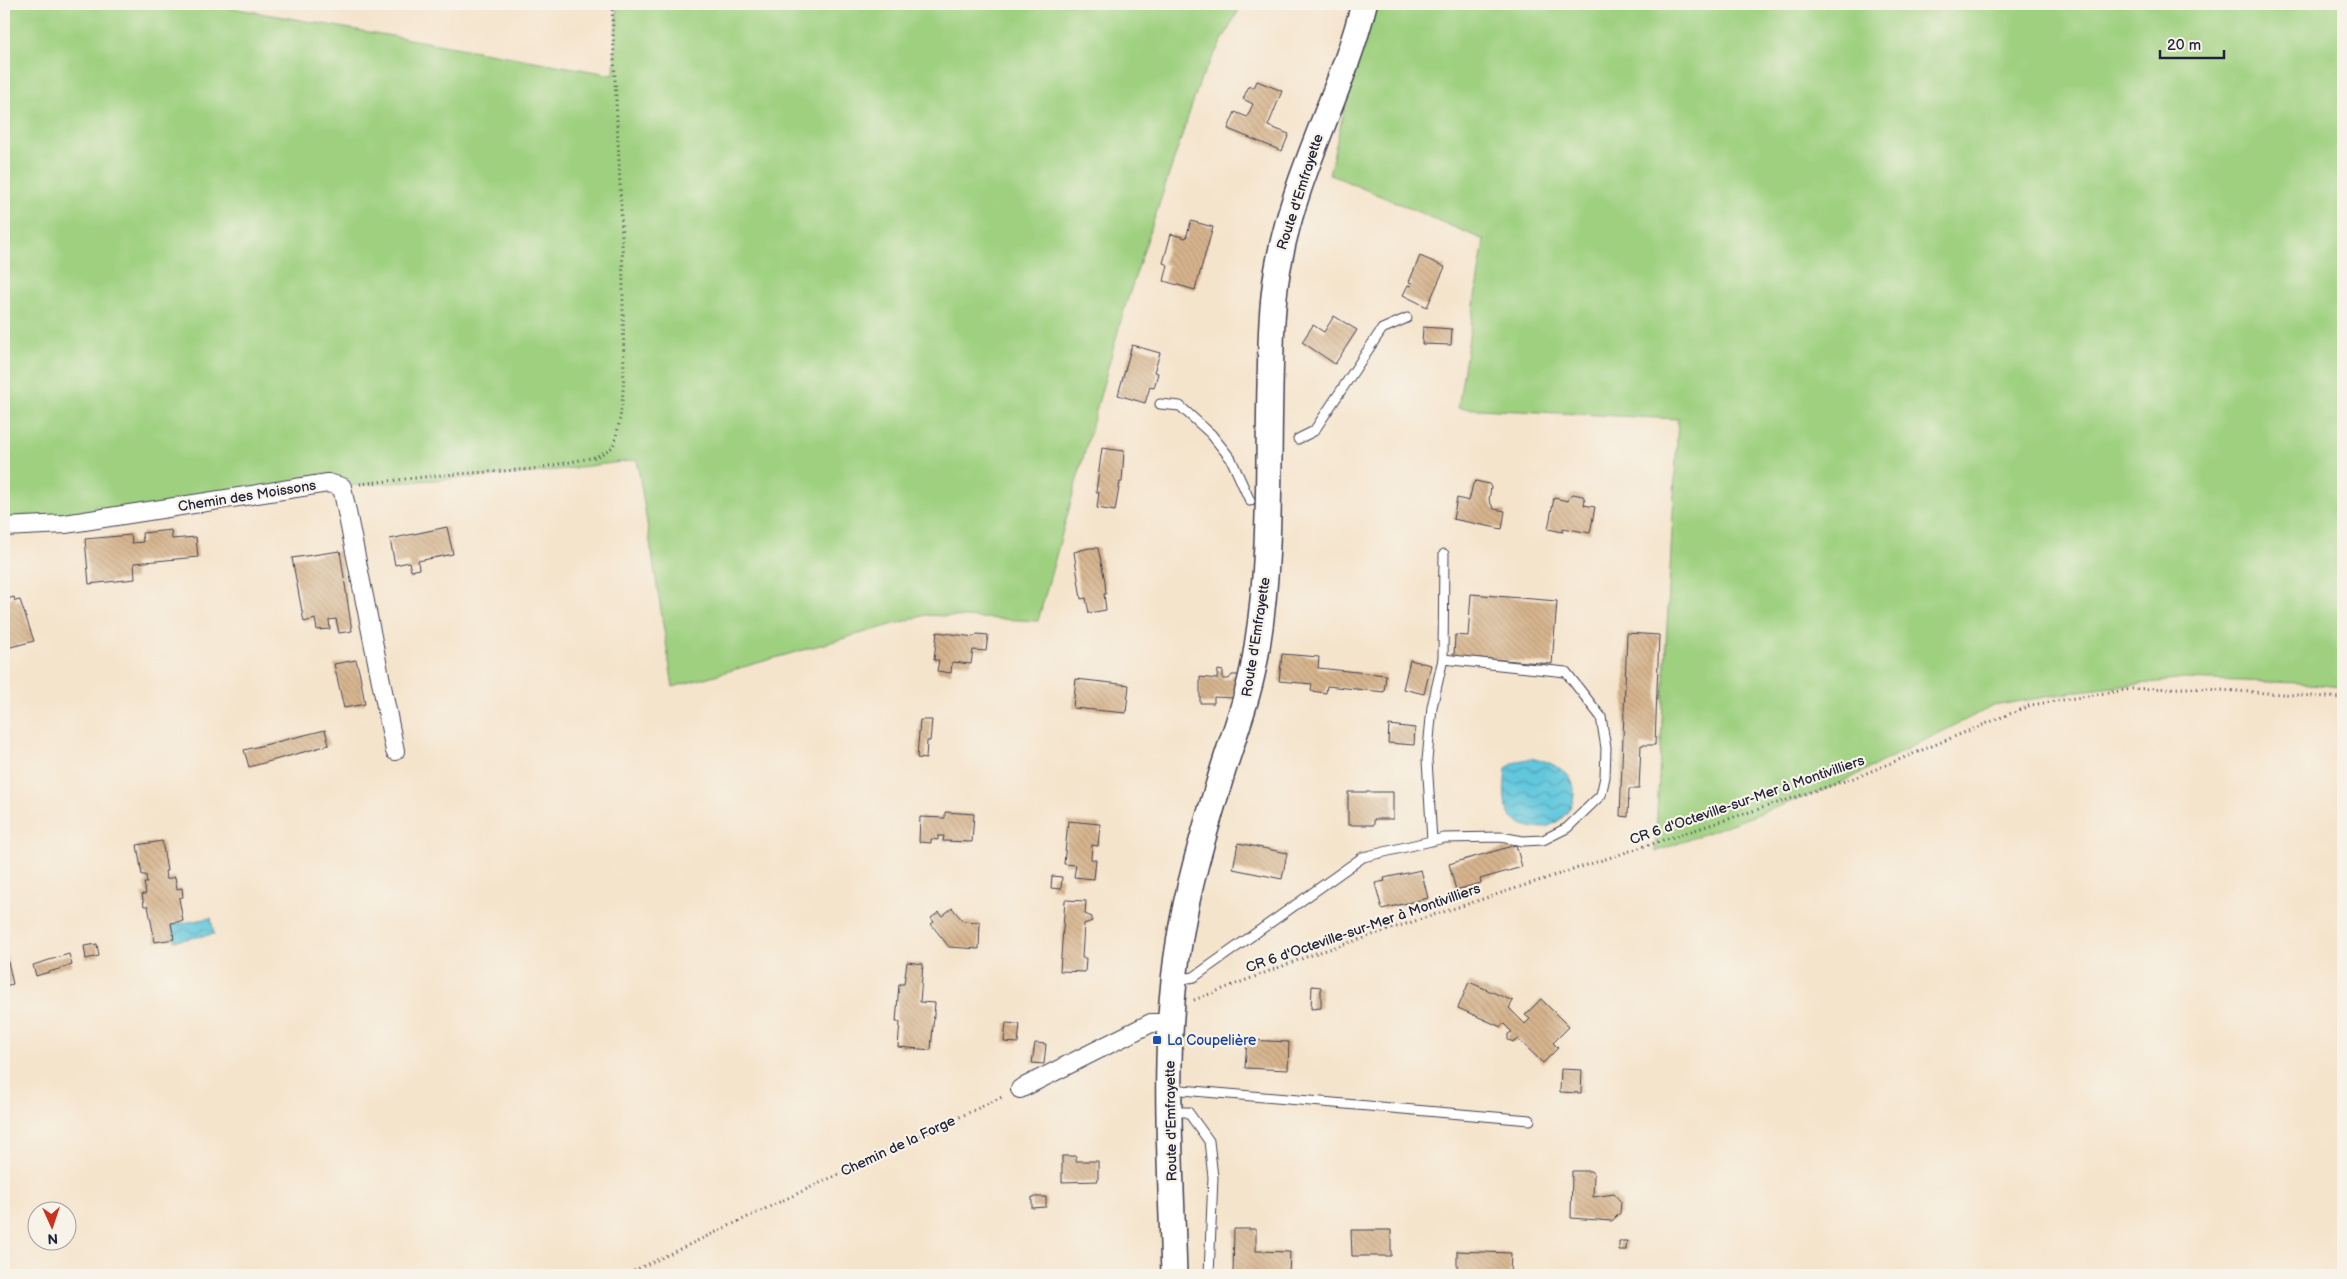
<svg xmlns="http://www.w3.org/2000/svg" width="2347" height="1279" viewBox="0 0 2347 1279" font-family="'Balsamiq Sans',sans-serif">
<defs>
<pattern id="water-waves" width="16" height="10" patternUnits="userSpaceOnUse" patternTransform="scale(1.25)"><rect width="16" height="10" fill="#60c7dd"/><path d="M0 5q4-4 8 0t8 0" fill="none" stroke="#4fa1b4"/></pattern>
<pattern id="building-back-hatch" width="6" height="6" patternUnits="userSpaceOnUse" patternTransform="scale(1.25)"><rect width="6" height="6" fill="#d6b48d"/><path d="M-1 5l2 2M0 0l6 6M5-1l2 2" fill="none" stroke="#b79a7b"/></pattern>
</defs>
<rect width="100%" height="100%" fill="#f7f3e8"/>
<filter id="ink" filterUnits="userSpaceOnUse"><feTurbulence type="fractalNoise" baseFrequency=".02" numOctaves="2"/><feDisplacementMap in="SourceGraphic" scale="10" xChannelSelector="R" yChannelSelector="G"/><feConvolveMatrix kernelMatrix="1 2 1 2 8 2 1 2 1" color-interpolation-filters="sRGB"/></filter>
<filter id="wash" filterUnits="userSpaceOnUse"><feTurbulence type="fractalNoise" baseFrequency=".0096" numOctaves="4" result="noise"/><feDisplacementMap in="SourceGraphic" scale="20" xChannelSelector="R" yChannelSelector="G"/><feGaussianBlur stdDeviation="1.12" result="paint"/><feColorMatrix in="noise" values="0 0 0 0 0 0 0 0 0 0 0 0 0 0 0 0 0 1.4 0 .05"/><feComposite in="paint" operator="in"/></filter>
<g filter="url(#wash)">
<rect width="100%" height="100%" fill="#f5e4cc"/>
<!-- grass -->
<g fill="#9ed07f" stroke="#60795d">
<polygon points="4,4 209,4 614,75 617,4 1242,4 1200,81 1123,313 1038,621 926,615 673,687 637,460 533,473 347,486 4,533"/>
<polygon points="1369,4 2343,4 2343,687 2299,683 2184,679 2079,691 1993,706 1834,786 1655,852 1678,419 1458,408 1484,240 1329,174"/>
</g>
<!-- water -->
<g fill="url(#water-waves)" stroke="#41748c">
<path d="M1534,758c10,2 16,5 25,10 38,23 -3,75 -38,56 -5,-3 -9,-5 -12,-10 -7,-14 -4,-31 -3,-46l12,-7z"/>
<polygon points="211,918 214,934 175,941 172,925"/>
</g>
<g id="blocks">
<!-- building -->
<g fill="url(#building-back-hatch)">
<polygon points="1257,81 1282,91 1268,126 1289,134 1282,151 1228,129 1235,112 1247,117 1253,104 1243,99 1249,86 1254,88"/>
<polygon points="1191,221 1213,227 1195,290 1164,281 1168,265 1163,263 1171,234 1186,238"/>
<polygon points="1420,256 1445,267 1427,307 1403,295 1408,285 1411,286 1412,283 1409,282"/>
<polygon points="1334,316 1357,330 1335,364 1302,342 1313,325 1324,332"/>
<polygon points="1423,327 1452,329 1451,345 1422,344"/>
<polygon points="1132,345 1160,353 1154,372 1158,373 1154,388 1150,387 1145,403 1118,395"/>
<polygon points="1102,448 1124,451 1122,482 1120,482 1115,511 1097,508 1099,492 1096,492"/>
<polygon points="1476,481 1489,484 1491,487 1489,500 1494,509 1505,511 1502,529 1453,519 1457,498 1469,501 1473,484"/>
<polygon points="1573,494 1583,496 1585,500 1584,505 1595,507 1590,533 1563,528 1563,532 1548,529 1554,498 1568,501 1569,497"/>
<polygon points="447,527 453,554 418,561 419,569 411,571 409,562 395,565 390,539"/>
<polygon points="171,530 172,539 196,537 198,557 134,563 135,579 89,584 85,539 131,535 132,543 143,542 142,533"/>
<polygon points="1089,548 1098,548 1105,581 1106,594 1104,594 1106,610 1089,613 1086,598 1081,599 1074,552"/>
<polygon points="340,551 352,631 339,633 336,619 329,620 330,629 317,630 315,619 304,622 292,558"/>
<polygon points="1471,594 1557,601 1552,664 1454,656 1455,635 1468,636"/>
<polygon points="14,597 15,601 20,600 34,641 7,648 4,637 4,600"/>
<polygon points="937,632 974,637 977,634 988,635 986,651 973,650 971,664 952,662 951,673 937,671 939,660 934,660"/>
<polygon points="1627,633 1659,635 1655,745 1641,745 1639,789 1629,789 1628,817 1620,816"/>
<polygon points="1282,654 1319,657 1318,668 1386,675 1384,692 1327,686 1326,693 1311,691 1312,684 1279,681"/>
<polygon points="356,660 360,675 365,704 344,708 334,664"/>
<polygon points="1410,660 1431,665 1424,694 1403,689"/>
<polygon points="1218,670 1223,671 1223,679 1229,679 1232,675 1241,675 1233,698 1214,697 1214,703 1200,703 1200,677 1217,679"/>
<polygon points="1076,679 1129,685 1126,713 1073,708"/>
<polygon points="920,720 932,720 930,741 927,741 926,759 917,758"/>
<polygon points="1389,725 1415,728 1414,745 1388,743"/>
<polygon points="325,730 329,745 249,767 244,750"/>
<polygon points="1348,792 1393,792 1393,819 1374,819 1374,825 1348,825"/>
<polygon points="945,812 974,814 972,842 943,841 944,836 938,836 938,840 931,839 931,843 919,842 920,817 945,818"/>
<polygon points="1068,821 1100,824 1098,846 1092,845 1091,859 1096,860 1094,879 1074,877 1076,865 1064,864"/>
<polygon points="162,841 167,871 165,871 166,879 175,877 177,889 182,888 183,897 179,898 183,921 171,923 174,939 155,942 148,906 144,906 142,894 146,894 144,883 147,883 146,875 142,875 137,845"/>
<polygon points="1238,843 1287,853 1282,879 1233,869"/>
<polygon points="1516,845 1522,867 1480,879 1481,883 1456,890 1449,864"/>
<polygon points="1421,870 1428,898 1382,909 1375,883 1385,881 1384,878"/>
<polygon points="1052,876 1062,877 1061,889 1051,888"/>
<polygon points="1065,900 1086,901 1085,914 1092,917 1092,921 1084,924 1082,958 1086,958 1085,972 1060,971"/>
<polygon points="952,908 963,921 980,922 979,949 949,947 931,924 934,922 931,918 939,912 942,916"/>
<polygon points="97,944 99,956 86,959 84,946"/>
<polygon points="69,954 72,965 36,976 33,965"/>
<polygon points="4,957 7,957 13,984 4,986"/>
<polygon points="907,962 923,964 920,1002 935,1003 931,1050 898,1047 900,1022 896,1022 899,984 904,984"/>
<polygon points="1469,982 1513,1001 1509,1008 1525,1024 1530,1019 1525,1015 1541,999 1569,1027 1553,1043 1558,1048 1543,1063 1518,1039 1514,1042 1508,1040 1508,1034 1512,1032 1503,1023 1501,1027 1458,1008"/>
<polygon points="1312,986 1321,987 1321,1008 1311,1009"/>
<polygon points="1006,1023 1020,1024 1018,1043 1004,1042"/>
<polygon points="1247,1040 1289,1042 1288,1070 1245,1068"/>
<polygon points="1035,1043 1046,1044 1044,1064 1032,1063"/>
<polygon points="1561,1069 1582,1070 1581,1093 1560,1092"/>
<polygon points="1062,1156 1076,1156 1076,1161 1098,1161 1098,1181 1062,1182"/>
<polygon points="1572,1171 1591,1171 1594,1175 1593,1197 1614,1194 1621,1202 1620,1213 1612,1221 1571,1218"/>
<polygon points="1032,1197 1046,1197 1046,1207 1032,1208"/>
<polygon points="1234,1229 1256,1229 1256,1251 1290,1252 1289,1275 1233,1274"/>
<polygon points="1351,1230 1391,1230 1391,1256 1352,1256"/>
<polygon points="1619,1241 1627,1241 1626,1250 1619,1250"/>
<polygon points="1457,1251 1511,1253 1510,1275 1457,1275"/>
</g>
</g>
</g>
<g filter="url(#ink)">
<use href="#blocks" fill-opacity="0" stroke="#423f51" stroke-width="1"/>
<g fill="none" stroke-linecap="round" stroke-linejoin="round">
<defs>
<g id="lane">
<polyline points="1160,404 1180,406 1211,434 1231,459 1250,501"/>
<polyline points="1298,439 1314,431 1382,329 1407,318"/>
<polyline points="1443,659 1444,554"/>
<polyline points="1177,980 1194,977 1363,857 1444,838 1501,837 1523,841 1543,840 1567,828 1601,795 1605,777 1606,748 1601,717 1566,672 1443,659 1432,707 1427,760 1432,841"/>
<polyline points="1170,1089 1530,1120"/>
<polyline points="1170,1112 1188,1112 1209,1141 1213,1177 1209,1275"/>
</g>
<g id="street">
<polyline points="4,527 65,524 328,483 342,487 395,751"/>
<polyline points="1020,1089 1151,1023 1170,1023"/>
</g>
<path id="secondary" d="M1174,1275c-3,-112 -13,-227 6,-338 9,-56 26,-110 42,-164 13,-42 29,-82 35,-126 14,-86 11,-173 13,-260 1,-43 1,-88 10,-130 17,-88 63,-167 84,-253"/>
</defs>
<!-- lane casing -->
<use href="#lane" stroke="#423f51" stroke-width="11"/>
<!-- street casing -->
<use href="#street" stroke="#423f51" stroke-width="20"/>
<!-- secondary casing -->
<use href="#secondary" stroke="#423f51" stroke-width="28"/>
<!-- path -->
<g stroke="#423f51" stroke-width="3" stroke-dasharray="1 4" stroke-linecap="butt">
<path d="M360,484l82,-9 91,-6 63,-12 17,-10c15,-46 10,-95 10,-143 0,-100 -8,-200 -11,-300"/>
<polyline points="1194,1000 1314,954 1857,777 2031,705 2132,689 2190,688 2343,698"/>
<polyline points="625,1275 1004,1096"/>
</g>
<!-- lane -->
<use href="#lane" stroke="#fff" stroke-width="9"/>
<!-- street -->
<use href="#street" stroke="#fff" stroke-width="18"/>
<!-- secondary -->
<use href="#secondary" stroke="#fff" stroke-width="25"/>
</g>
</g>
<!-- markers -->
<rect fill="#1a4fb4" stroke="#f7f3e8" stroke-width="2" x="1152" y="1035" width="10" height="10" rx="2.5"/>
<g text-anchor="middle" dominant-baseline="central" stroke-width="4.5" stroke-linejoin="round" paint-order="stroke">
<!-- street labels -->
<g font-size="14" fill="#22223b" stroke="#f7f3e8">
<text transform="translate(1300 192) rotate(-72)">Route d'Emfrayette</text>
<text transform="translate(247 496) rotate(-9)">Chemin des Moissons</text>
<text transform="translate(1256 637) rotate(-81)">Route d'Emfrayette</text>
<text transform="translate(1747 800) rotate(-19)">CR 6 d'Octeville-sur-Mer à Montivilliers</text>
<text transform="translate(1363 928) rotate(-19)">CR 6 d'Octeville-sur-Mer à Montivilliers</text>
<text transform="translate(1171 1121) rotate(-91)">Route d'Emfrayette</text>
<text transform="translate(898 1146) rotate(-25)">Chemin de la Forge</text>
</g>
<!-- transit labels -->
<g font-size="14" fill="#164399" stroke="#f7f3e8" text-anchor="start">
<text x="1167" y="1040">La Coupelière</text>
</g>
</g>
<!-- margin -->
<rect width="2347" height="1279" fill="none" stroke="#f7f3e8" stroke-width="20"/>
<!-- north arrow -->
<g transform="translate(52 1226) rotate(177)"><circle r="24" fill="#f7f3e8" stroke="#a29fa3"/>
<path d="M0-4L9 19L0 12L-9 19Z" fill="#c8321e"/>
<text y="-8" font-size="14" font-weight="bold" text-anchor="middle" fill="#22223b">N</text>
</g>
<!-- scale -->
<path d="M2160 50v8h64v-8" fill="none" stroke="#22223b" stroke-width="2.5"/>
<text x="2167" y="50" font-size="15" fill="#22223b" stroke="#f7f3e8" stroke-width="4" paint-order="stroke">20 m</text>
</svg>
